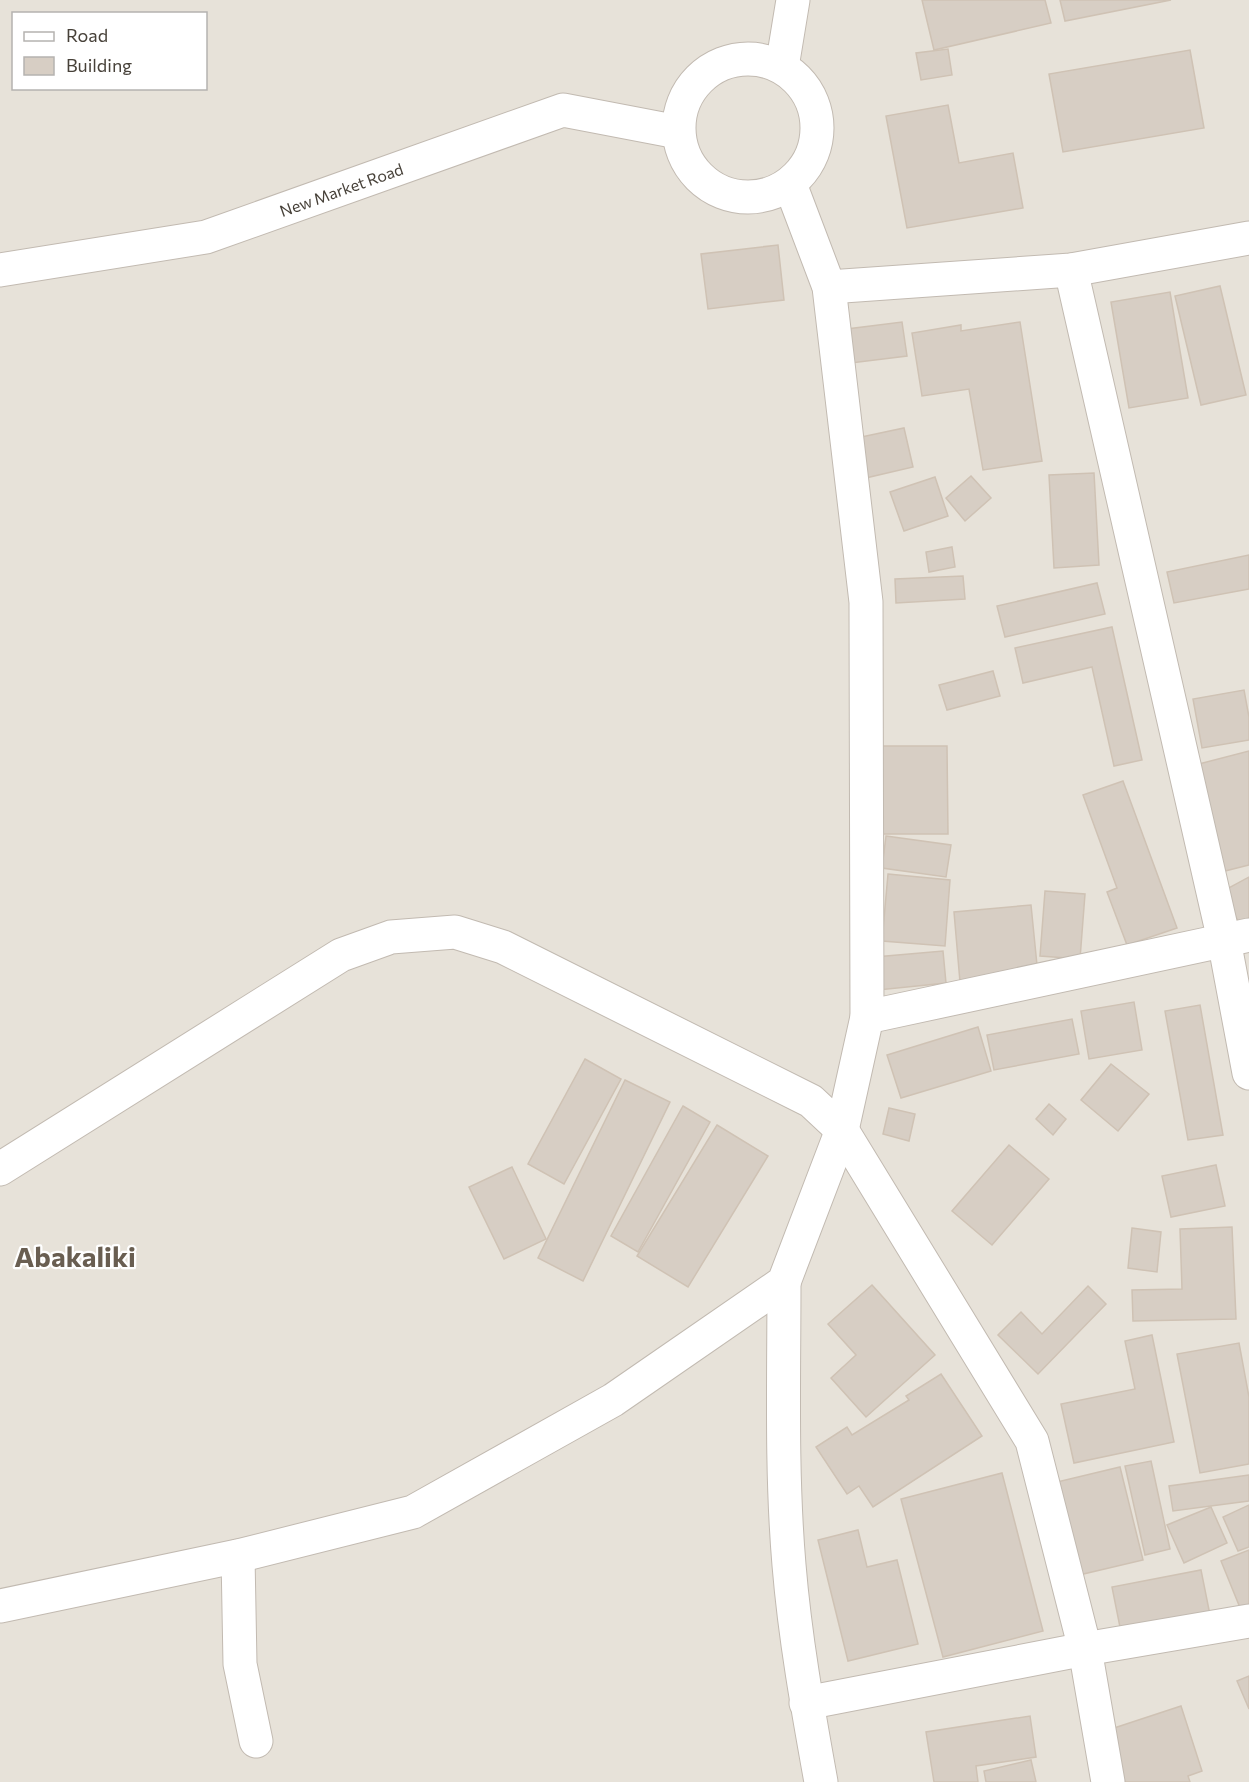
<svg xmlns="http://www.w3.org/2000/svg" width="1249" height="1782" viewBox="0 0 1249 1782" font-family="Commissioner,sans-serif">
<rect width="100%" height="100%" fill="#f4f0ea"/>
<!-- residential -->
<path fill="#e7e2d9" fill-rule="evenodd" d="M0,0h1249v1782h-1249zM14,14h192v74h-192z"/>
<!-- building -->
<g fill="#d7cec4" stroke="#cfc2b4" stroke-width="1.5">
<polygon points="922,0 1045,0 1051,23 934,50"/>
<polygon points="1060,0 1171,0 1065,21"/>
<polygon points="948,49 952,75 921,80 916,53"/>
<polygon points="1190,50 1204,128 1063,152 1049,74"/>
<polygon points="948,105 959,163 1013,153 1023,208 907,228 886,116"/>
<polygon points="778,245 784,300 708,309 701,254"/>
<polygon points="1220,286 1246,395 1201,405 1175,296"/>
<polygon points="1170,292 1188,398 1129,408 1111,302"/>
<polygon points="902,322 907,356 851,363 847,329"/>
<polygon points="1020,322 1042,461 983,470 969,389 922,396 912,333 961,325 961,331"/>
<polygon points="904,428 913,467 857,480 847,440"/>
<polygon points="1094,473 1099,565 1054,568 1049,475"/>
<polygon points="971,476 991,498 965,521 946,498"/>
<polygon points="935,477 948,516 904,531 890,492"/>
<polygon points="952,547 955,567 929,572 926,552"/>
<polygon points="1249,555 1249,589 1174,603 1167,572"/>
<polygon points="963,576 965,599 896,603 895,579"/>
<polygon points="1097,583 1105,614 1005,637 997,606"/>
<polygon points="1112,627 1142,760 1114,766 1092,667 1023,683 1015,648"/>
<polygon points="993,671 1000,696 947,710 939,685"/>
<polygon points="1244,690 1249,717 1249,740 1202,748 1193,699"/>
<polygon points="878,746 947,746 948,834 878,834"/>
<polygon points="1249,751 1249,865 1221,872 1195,765"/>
<polygon points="1123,781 1177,928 1127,945 1107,892 1117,888 1083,795"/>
<polygon points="886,836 951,845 946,877 882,868"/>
<polygon points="888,874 950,880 945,946 882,941"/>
<polygon points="1249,877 1249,918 1239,923 1223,891"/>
<polygon points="1045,891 1085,894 1080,959 1040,956"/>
<polygon points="1031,905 1038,975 960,982 954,912"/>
<polygon points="943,951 946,983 878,990 875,957"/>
<polygon points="1134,1002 1142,1050 1089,1059 1081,1011"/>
<polygon points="1200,1005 1223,1135 1188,1140 1165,1011"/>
<polygon points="1072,1019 1079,1054 994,1070 987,1035"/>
<polygon points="978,1027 991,1071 901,1098 887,1055"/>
<polygon points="585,1059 621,1079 564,1184 528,1164"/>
<polygon points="1111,1064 1149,1094 1118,1131 1081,1100"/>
<polygon points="625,1080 670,1102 583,1281 538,1258"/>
<polygon points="1049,1104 1066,1119 1053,1135 1036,1119"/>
<polygon points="683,1106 710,1122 638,1252 611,1236"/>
<polygon points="889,1108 915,1114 909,1141 883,1134"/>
<polygon points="717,1125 768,1156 688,1287 637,1256"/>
<polygon points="1009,1145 1049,1179 992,1245 952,1211"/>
<polygon points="1216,1165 1225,1206 1171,1217 1162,1176"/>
<polygon points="512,1167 546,1239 504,1259 469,1187"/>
<polygon points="1232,1227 1236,1319 1133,1321 1132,1290 1182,1289 1180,1229"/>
<polygon points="1132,1228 1161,1232 1157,1272 1128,1268"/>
<polygon points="872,1285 935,1355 866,1417 831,1378 856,1355 828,1324"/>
<polygon points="1088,1286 1106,1304 1038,1374 998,1335 1021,1312 1042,1334"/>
<polygon points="1152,1335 1174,1442 1074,1463 1061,1404 1135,1389 1125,1341"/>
<polygon points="1239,1343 1249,1397 1249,1464 1200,1473 1177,1354"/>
<polygon points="941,1374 982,1436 873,1507 859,1486 847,1494 816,1447 847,1427 852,1435 909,1400 906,1396"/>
<polygon points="1151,1461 1170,1549 1145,1555 1125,1466"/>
<polygon points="1120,1467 1143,1560 1079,1575 1057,1482"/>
<polygon points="1002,1473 1043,1631 943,1657 901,1499"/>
<polygon points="1249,1475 1249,1501 1173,1511 1169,1486"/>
<polygon points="1249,1505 1249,1547 1238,1551 1223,1517"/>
<polygon points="1211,1507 1227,1543 1184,1563 1167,1525"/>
<polygon points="858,1530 867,1567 897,1560 918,1644 848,1661 818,1540"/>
<polygon points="1249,1550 1249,1613 1243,1615 1221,1561"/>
<polygon points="1201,1570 1211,1620 1122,1637 1112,1587"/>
<polygon points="1249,1676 1249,1709 1237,1681"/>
<polygon points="1181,1706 1202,1771 1188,1776 1190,1782 1125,1782 1108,1730"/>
<polygon points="1030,1716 1036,1757 976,1766 978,1782 934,1782 926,1732"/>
<polygon points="1031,1760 1036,1782 986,1782 984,1771"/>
</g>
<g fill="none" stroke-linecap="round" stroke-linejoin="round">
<defs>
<g id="minor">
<circle cx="748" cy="128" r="69"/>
<polyline points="782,67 793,0"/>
<path id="s1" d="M0,270l206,-33 357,-127 115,22"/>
<polyline points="1071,270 1224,940 1249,1073"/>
<polyline points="829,287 1071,270 1249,238"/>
<polyline points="867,1017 1249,935"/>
<polyline points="0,1169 341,955 391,937 455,932 503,947 811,1101 842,1130 1032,1441 1085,1649 1108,1782"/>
<path d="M784,1282c0,94 -3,189 5,283 6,73 19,145 32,217"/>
<polyline points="238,1556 240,1664 256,1741"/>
<polyline points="0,1606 238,1556 413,1512 613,1400 784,1282 842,1130 867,1017 866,602 829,287 790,184"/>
<polyline points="806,1703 1085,1649 1249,1621"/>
</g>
</defs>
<!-- minor casing -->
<use href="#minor" stroke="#c2bab1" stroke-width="35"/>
<!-- minor -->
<use href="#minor" stroke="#fff" stroke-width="33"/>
</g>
<g text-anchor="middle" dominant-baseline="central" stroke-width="4.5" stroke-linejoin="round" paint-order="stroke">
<!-- street labels -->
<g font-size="16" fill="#474139" stroke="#fff">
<text stroke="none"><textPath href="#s1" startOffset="352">New Market Road</textPath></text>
</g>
<!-- town labels -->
<g font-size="28" font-weight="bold" fill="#695e51" stroke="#fff">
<text x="75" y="1256">Abakaliki</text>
</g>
</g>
<!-- legend -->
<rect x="12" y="12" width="195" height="78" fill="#ffffff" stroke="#b5b3b0" stroke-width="1.5"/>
<rect x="24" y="32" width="30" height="9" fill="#ffffff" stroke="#b5b3b0" stroke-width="1.5"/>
<text x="66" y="42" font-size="18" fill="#474139">Road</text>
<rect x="24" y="57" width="30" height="18" fill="#d7cec4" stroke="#b5b3b0" stroke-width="1.5"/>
<text x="66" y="72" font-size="18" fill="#474139">Building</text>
</svg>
